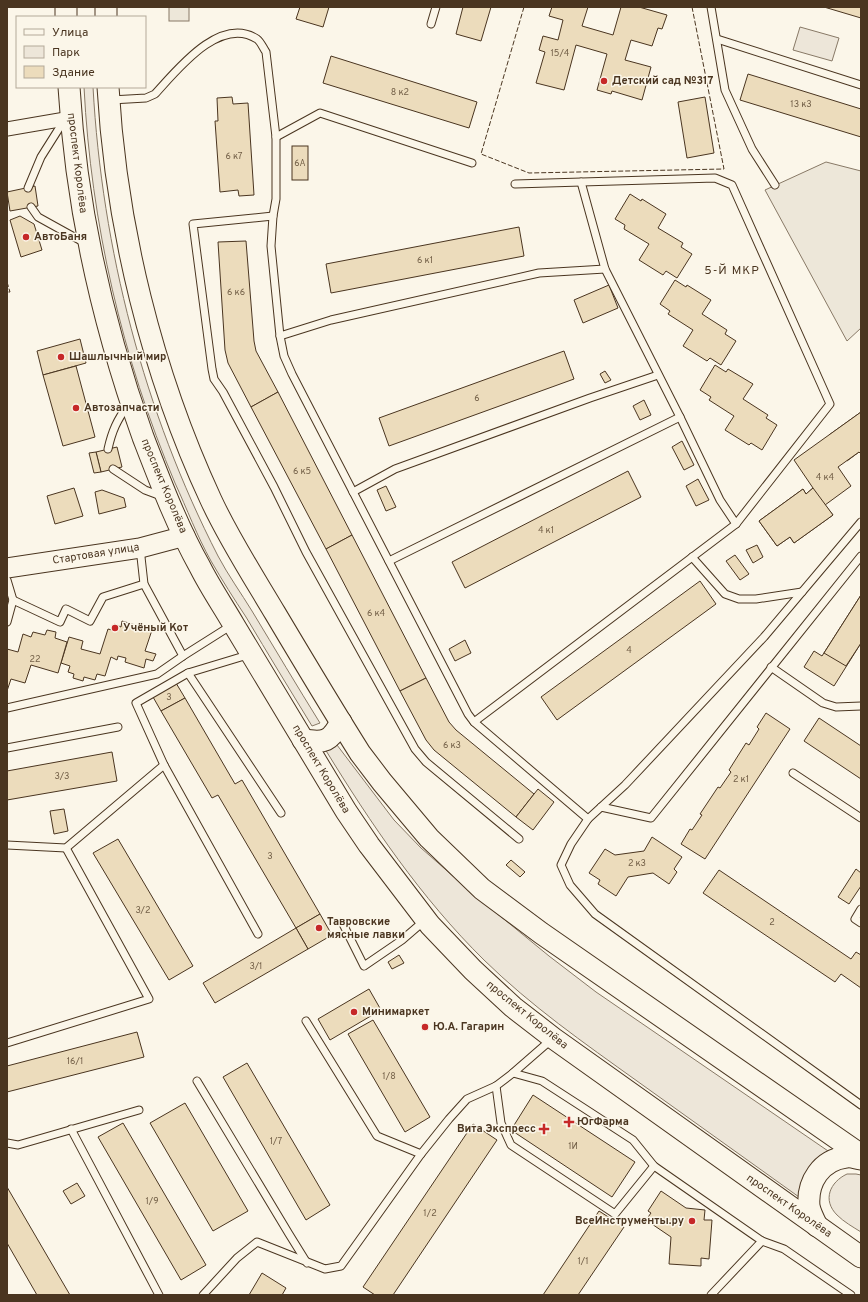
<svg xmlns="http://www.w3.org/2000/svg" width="868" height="1302" viewBox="0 0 868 1302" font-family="Overpass,sans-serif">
<rect width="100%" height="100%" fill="#fbf6e9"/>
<!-- green -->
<g fill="#ede6d9" stroke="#887966">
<polygon points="800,27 839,38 832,61 793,50"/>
<path d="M84,87h9c9,162 51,325 125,469 10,19 23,37 34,55 23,38 45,75 68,112l-8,3c-22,-36 -44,-72 -66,-109 -12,-18 -24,-37 -35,-56 -14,-25 -24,-52 -36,-78 -53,-125 -84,-260 -91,-396z"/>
<path d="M337,745l57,75 27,28 56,49 72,59 47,36 235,161c-25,10 -26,19 -32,44 -54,-39 -108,-77 -162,-116 -53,-38 -106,-75 -153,-121 -63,-62 -113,-136 -159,-211z"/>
<path d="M847,1174h9l5,1v57c-8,-5 -17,-10 -24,-17 -15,-15 -7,-33 10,-41z"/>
</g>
<!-- parking -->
<g fill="#ede7d9" stroke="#887966">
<rect x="169" y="7" width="20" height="14"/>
<polygon points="826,162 861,171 861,328 847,341 765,190"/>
</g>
<!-- building -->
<g fill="#ecdcbc" stroke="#4a3520">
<polygon points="300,7 329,7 323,27 296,19"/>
<polygon points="463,7 491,7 481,41 456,34"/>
<polygon points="552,7 588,7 582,26 613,35 621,7 639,7 667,15 662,29 658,28 652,46 631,40 625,60 651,67 642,100 612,91 611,94 597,90 607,54 576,45 564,90 536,83 545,52 539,50 543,36 558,40 563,20 549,16"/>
<polygon points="824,7 861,7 861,18"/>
<polygon points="331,56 477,102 469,128 323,83"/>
<polygon points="748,74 861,109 861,137 740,100"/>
<polygon points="232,97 233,104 248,103 254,195 239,196 238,190 220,192 215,121 218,121 217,98"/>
<polygon points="705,97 714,153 687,158 678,102"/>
<rect x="292" y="146" width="16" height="34"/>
<polygon points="35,186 38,206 10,211 7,192"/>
<polygon points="630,194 641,201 642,199 666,214 658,228 683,243 681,247 692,254 677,278 666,271 663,275 639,260 649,244 624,229 625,225 615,219"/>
<polygon points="20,216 34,224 42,250 21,257 10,220"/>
<polygon points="519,227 524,256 331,293 326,264"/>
<polygon points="246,241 254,341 256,351 278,392 251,407 228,363 225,350 218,242"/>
<polygon points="675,280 686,287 687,285 711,300 702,314 727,330 725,334 736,341 721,365 710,358 707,361 683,346 693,330 668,314 670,311 660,304"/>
<polygon points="609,285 618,308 583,323 574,300"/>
<polygon points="80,339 86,363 43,375 37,351"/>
<polygon points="564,351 574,379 389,446 379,418"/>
<polygon points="715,365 726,372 728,369 753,384 743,399 768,415 766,418 777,425 762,450 751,443 749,445 725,430 734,416 709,400 711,397 700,390"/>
<polygon points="76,366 95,437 63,446 43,375"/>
<polygon points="605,371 611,380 605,383 600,374"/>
<polygon points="278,392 352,535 326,549 251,407"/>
<polygon points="644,400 651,415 640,420 633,406"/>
<polygon points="861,412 861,454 859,452 847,461 829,435"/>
<polygon points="861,412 861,454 859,452 838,467 851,486 825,505 833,515 794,543 790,537 777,546 759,521 803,489 806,494 813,488 794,460"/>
<polygon points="682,441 694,465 684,470 672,447"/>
<polygon points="117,447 122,467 101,472 96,452"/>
<polygon points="96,452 101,472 94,473 89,453"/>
<polygon points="628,471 641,497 465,588 452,562"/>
<polygon points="698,479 709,500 696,506 686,486"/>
<polygon points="386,486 396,507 386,511 377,490"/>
<polygon points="74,488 83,516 55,524 47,496"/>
<polygon points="813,488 833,515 794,543 790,537 777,546 759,521 803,489 806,494"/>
<polygon points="102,490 124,498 126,507 99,514 95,492"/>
<polygon points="352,535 426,678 400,691 326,549"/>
<polygon points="757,545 763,557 753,563 746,550"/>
<polygon points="735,555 749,574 740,580 726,561"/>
<polygon points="700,581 716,604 557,720 541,697"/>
<polygon points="861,595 861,643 834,686 804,667 814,651 822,656"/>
<polygon points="861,595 861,643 846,666 824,653"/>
<polygon points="122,621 152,630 145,651 156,654 153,661 146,659 144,668 125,662 126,658 118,656 117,660 111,657 105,676 97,674 95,680 84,677 83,681 73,678 74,674 68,672 70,666 61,663 69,637 83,641 81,649 100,654 108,629 112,630 114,624 121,627"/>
<polygon points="47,630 56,632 55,638 67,642 58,673 31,665 25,683 11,679 7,691 7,649 18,652 23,634 31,637 33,632 45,635"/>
<polygon points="465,640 471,653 455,661 449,649"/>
<polygon points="426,678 449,722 456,730 534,794 516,817 434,750 426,740 400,691"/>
<polygon points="176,683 185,698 161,711 153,697"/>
<polygon points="185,698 235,784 242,780 320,914 296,928 218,795 212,798 161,711"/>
<polygon points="766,713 790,729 705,859 681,844 690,829 692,830 702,815 700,814 718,787 720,788 731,772 729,770 746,743 749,745 759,729 757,727"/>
<polygon points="819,718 861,746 861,779 804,741"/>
<polygon points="112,752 117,781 7,800 7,771"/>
<polygon points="538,789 554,802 533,830 516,817"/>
<polygon points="64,809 68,831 54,834 50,811"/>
<polygon points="652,837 682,857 674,869 677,872 669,884 653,873 628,877 616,896 598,884 600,880 589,873 605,849 615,855 644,851"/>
<polygon points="118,839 193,966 169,980 93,853"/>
<polygon points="511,860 525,872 520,877 506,865"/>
<polygon points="856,869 861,873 861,886 849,904 838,897"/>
<polygon points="719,870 851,959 856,952 861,955 861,988 841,974 835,982 703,893"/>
<polygon points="320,914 332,935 308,949 296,928"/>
<polygon points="296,928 308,949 215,1003 203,983"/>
<polygon points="399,955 404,963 392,969 388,962"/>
<polygon points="369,989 381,1010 330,1040 318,1019"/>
<polygon points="373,1020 430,1117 405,1132 348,1034"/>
<polygon points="137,1032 144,1057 7,1092 7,1066"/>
<polygon points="247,1063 330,1205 306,1220 223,1077"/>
<polygon points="533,1095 635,1162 612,1197 511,1130"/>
<polygon points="185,1103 248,1211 213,1231 150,1123"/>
<polygon points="123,1123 206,1265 181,1280 98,1137"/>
<polygon points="473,1124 497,1140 393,1295 375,1295 363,1287"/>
<polygon points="77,1183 85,1196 71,1204 63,1191"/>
<polygon points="7,1187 70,1295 37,1295 7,1243"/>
<polygon points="661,1191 686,1208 705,1210 704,1220 712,1220 709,1259 701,1258 701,1266 669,1264 671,1237 646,1220 651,1213 648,1211"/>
<polygon points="599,1211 624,1227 578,1295 543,1295"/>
<polygon points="262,1273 286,1288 282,1295 249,1295"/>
</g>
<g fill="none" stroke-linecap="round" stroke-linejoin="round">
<defs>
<g id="lane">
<polyline points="711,7 725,90 752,149 775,185"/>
<polyline points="431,24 436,7"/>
<polyline points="717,39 861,85"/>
<path d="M111,100l35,-2 9,-4c22,-24 65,-79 102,-55 4,3 6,9 9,13l10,85v62l-3,17 -2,30 9,90 4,20 8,18 176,340 6,8 114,97"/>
<polyline points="276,137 320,113 472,163"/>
<polyline points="581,182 605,269 680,417 720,500 736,524"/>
<polyline points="28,188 41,157 65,119"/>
<polyline points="31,207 38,217 85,243"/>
<polyline points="273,216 193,224 212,369 214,379 223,392 274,487 306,552 415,749 426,762 519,839"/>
<polyline points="280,336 331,320 539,273 605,269"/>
<path d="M108,449c4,-18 9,-29 20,-44"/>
<polyline points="113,469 145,490 161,496"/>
<polyline points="353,492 395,469 590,398 658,375"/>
<polyline points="861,522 764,637 625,785 588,819 571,844 561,865 570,885 595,914 861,1105"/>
<polyline points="140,548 144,584 183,656"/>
<polyline points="692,557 725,594 739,599 756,599 802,592"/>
<polyline points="389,561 680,417"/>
<polyline points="7,580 13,600 7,622"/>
<polyline points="13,600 60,622 66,609 90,621 103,597 144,584"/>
<polyline points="249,653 241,657 188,673 136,703 164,765 258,934"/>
<polyline points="771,667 823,703 836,707 861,706"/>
<polyline points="188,673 281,813"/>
<polyline points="7,708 157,674 183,656 232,625"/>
<polyline points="474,722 736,524 830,404 732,185 715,178 515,184"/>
<polyline points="7,748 118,727"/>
<polyline points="793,773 861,818"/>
<polyline points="601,807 651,818 861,556"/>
<polyline points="7,845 66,848 164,765"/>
<polyline points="861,909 855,919 861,923"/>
<polyline points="343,924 364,966 402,940 424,921"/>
<polyline points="306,1021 377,1136 421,1154"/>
<polyline points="552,1039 513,1073 542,1081 633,1140 654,1166 762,1241 784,1249 851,1295"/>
<polyline points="7,1043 149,999 66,848"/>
<polyline points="197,1081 289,1234 307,1263"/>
<polyline points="496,1086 501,1123 511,1145 615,1214 654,1166"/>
<polyline points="71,1129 159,1295"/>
<polyline points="7,1143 18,1145 139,1110"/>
<polyline points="203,1295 237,1258 257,1242 325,1269 341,1266 421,1154 449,1119 467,1099 496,1086 513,1073"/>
<polyline points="711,1295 762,1241"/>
</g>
<polyline id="street" points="7,129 71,118"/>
<polyline id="secondary" points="7,568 140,548 185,536"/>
<g id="primary">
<polyline points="66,7 66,17"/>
<polyline points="106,7 106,17"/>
<path d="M69,87c7,120 34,238 74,350 17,44 34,89 57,130 10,20 23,39 34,58 37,62 75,124 112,186l23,34 61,80 43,45 40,37 40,31 308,219"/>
<path d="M108,87c8,140 44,286 103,413 18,39 42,76 64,113 28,47 56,94 85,140l22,29 47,56 53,51 59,44 320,222"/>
<path d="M303,740c22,3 27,2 38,-18"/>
<path d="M817,1226c-3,-6 -7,-14 -8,-20 -2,-24 12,-46 37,-49 4,-1 10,1 15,2"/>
</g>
</defs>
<!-- lane casing -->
<use href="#lane" stroke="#4a3520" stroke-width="9"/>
<!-- street casing -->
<use href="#street" stroke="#4a3520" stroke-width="15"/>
<!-- secondary casing -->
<use href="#secondary" stroke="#4a3520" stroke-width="21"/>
<!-- primary casing -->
<use href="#primary" stroke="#4a3520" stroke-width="23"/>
<!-- lane -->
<use href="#lane" stroke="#fbf6e9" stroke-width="7"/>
<!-- street -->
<use href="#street" stroke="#fbf6e9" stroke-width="13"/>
<!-- secondary -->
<use href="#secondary" stroke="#fbf6e9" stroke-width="19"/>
<!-- primary -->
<use href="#primary" stroke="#fbf6e9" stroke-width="21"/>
<!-- fence -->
<g stroke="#4a3520" stroke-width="1" stroke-dasharray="5 2" stroke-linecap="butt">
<polyline points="524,7 481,154 529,173 724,169 692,7"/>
<polyline points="7,282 10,292 7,292"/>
</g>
</g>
<!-- markers -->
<g fill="#c62828" stroke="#fbf6e9" stroke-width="1.5">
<circle cx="604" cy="81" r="4"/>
<circle cx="26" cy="237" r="4"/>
<circle cx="61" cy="357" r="4"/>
<circle cx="76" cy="408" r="4"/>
<circle cx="115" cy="628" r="4"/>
<circle cx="319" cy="928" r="4"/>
<circle cx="354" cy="1012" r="4"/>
<circle cx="425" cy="1027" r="4"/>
<path d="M567 1116h4v4h4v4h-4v4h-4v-4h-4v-4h4z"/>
<path d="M542 1123h4v4h4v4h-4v4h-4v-4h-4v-4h4z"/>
<circle cx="692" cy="1221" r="4"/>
</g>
<g text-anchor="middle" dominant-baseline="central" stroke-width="3" stroke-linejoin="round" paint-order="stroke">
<!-- number labels -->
<g font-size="9" fill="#725f47">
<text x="560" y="53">15/4</text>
<text x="400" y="92">8 к2</text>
<text x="801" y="104">13 к3</text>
<text x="234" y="156">6 к7</text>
<text x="300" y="163">6А</text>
<text x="425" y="260">6 к1</text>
<text x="236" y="292">6 к6</text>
<text x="477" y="398">6</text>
<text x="302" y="471">6 к5</text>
<text x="825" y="477">4 к4</text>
<text x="546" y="530">4 к1</text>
<text x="376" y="613">6 к4</text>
<text x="629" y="650">4</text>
<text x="35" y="659">22</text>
<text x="169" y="697">3</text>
<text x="452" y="745">6 к3</text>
<text x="62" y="776">3/3</text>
<text x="741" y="779">2 к1</text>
<text x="270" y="856">3</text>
<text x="637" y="863">2 к3</text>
<text x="143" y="910">3/2</text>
<text x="772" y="922">2</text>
<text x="256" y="966">3/1</text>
<text x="75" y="1061">16/1</text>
<text x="389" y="1076">1/8</text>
<text x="276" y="1141">1/7</text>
<text x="573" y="1146">1И</text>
<text x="152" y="1201">1/9</text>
<text x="430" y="1213">1/2</text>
<text x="583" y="1261">1/1</text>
</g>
<!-- poi labels -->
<g font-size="11" font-weight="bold" fill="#4a3520" stroke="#fbf6e9" text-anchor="start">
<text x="612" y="81">Детский сад №317</text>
<text x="34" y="237">АвтоБаня</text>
<text x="69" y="357">Шашлычный мир</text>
<text x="84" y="408">Автозапчасти</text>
<text x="123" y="628">Учёный Кот</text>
<text x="327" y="922">Тавровские<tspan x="327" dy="13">мясные лавки</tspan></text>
<text x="362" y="1012">Минимаркет</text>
<text x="433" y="1027">Ю.А. Гагарин</text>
<text x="577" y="1122">ЮгФарма</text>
<text x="536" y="1129" text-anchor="end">Вита Экспресс</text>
<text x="684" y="1221" text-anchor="end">ВсеИнструменты.ру</text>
</g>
<!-- street labels -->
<g font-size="11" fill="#4a3520" stroke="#fbf6e9">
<text transform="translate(77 163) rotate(83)">проспект Королёва</text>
<text transform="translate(164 486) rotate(67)">проспект Королёва</text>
<text transform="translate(96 554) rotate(-9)">Стартовая улица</text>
<text transform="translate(321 769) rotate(59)">проспект Королёва</text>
<text transform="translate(527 1015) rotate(39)">проспект Королёва</text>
<text transform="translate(789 1206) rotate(35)">проспект Королёва</text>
</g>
<!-- neighbourhood labels -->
<g font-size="12" letter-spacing="1" fill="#4a3520" stroke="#fbf6e9">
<text x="732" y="271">5-Й МКР</text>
</g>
</g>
<!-- border -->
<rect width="868" height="1302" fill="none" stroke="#4a3520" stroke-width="16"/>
<!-- legend -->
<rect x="16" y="16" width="130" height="72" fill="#fbf6e9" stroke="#b4a999"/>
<rect x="24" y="29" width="20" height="6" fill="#fbf6e9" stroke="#b4a999"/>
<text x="52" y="36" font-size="12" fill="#4a3520">Улица</text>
<rect x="24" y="46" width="20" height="12" fill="#ede6d9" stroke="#b4a999"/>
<text x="52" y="56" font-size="12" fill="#4a3520">Парк</text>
<rect x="24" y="66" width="20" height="12" fill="#ecdcbc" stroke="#b4a999"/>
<text x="52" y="76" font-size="12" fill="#4a3520">Здание</text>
</svg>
